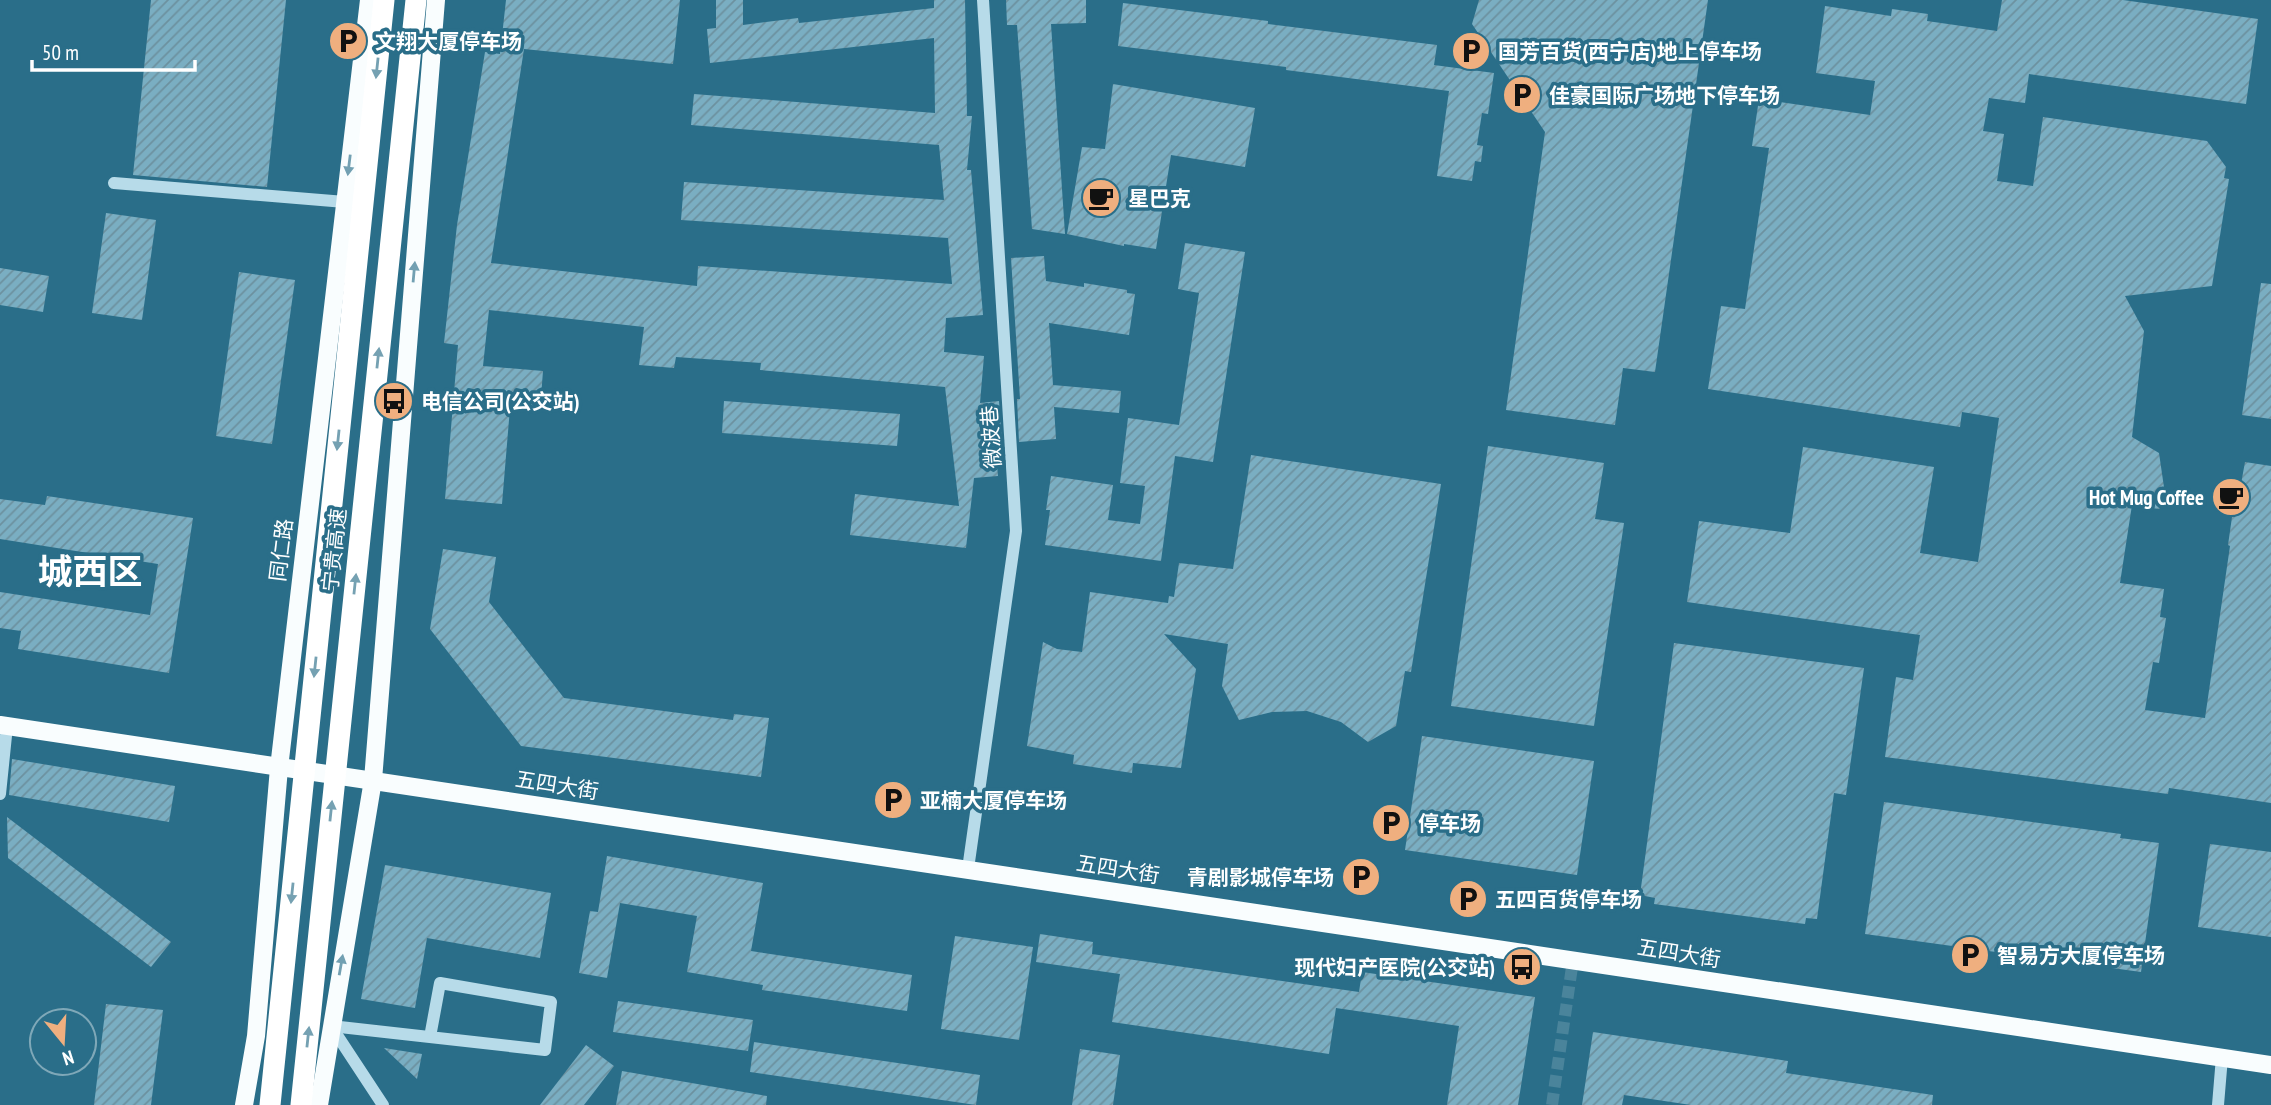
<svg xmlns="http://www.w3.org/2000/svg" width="2271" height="1105" viewBox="0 0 2271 1105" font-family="'PT Sans Narrow','Noto Sans SC',sans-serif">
<defs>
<pattern id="building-hatch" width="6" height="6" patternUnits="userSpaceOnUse" patternTransform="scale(1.75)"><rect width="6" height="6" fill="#7aaec2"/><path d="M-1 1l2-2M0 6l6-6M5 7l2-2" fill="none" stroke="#6c919f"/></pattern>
</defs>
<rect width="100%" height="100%" fill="#2a6e89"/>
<!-- building -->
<g fill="url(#building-hatch)">
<polygon points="151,0 286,0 267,187 133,175"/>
<polygon points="506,0 680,0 673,64 524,49 491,263 697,286 698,266 952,284 948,238 681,220 684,182 944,200 939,145 691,125 694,94 935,113 934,38 710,63 707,29 716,28 716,0 743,0 743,25 798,18 799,23 934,8 934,0 965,0 967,116 972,116 967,170 971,170 983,315 946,318 944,352 984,356 980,403 999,401 1002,443 995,444 998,476 974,478 966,548 850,535 855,494 959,506 945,387 760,370 761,363 676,357 674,368 639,365 644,327 489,310 483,366 543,371 540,410 510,408 502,504 445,499 458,345 444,343 457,225 485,52 500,54"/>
<polygon points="1006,0 1086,0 1086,23 1051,24 1065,234 1032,229 1017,25 1007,25"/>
<polygon points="1479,0 1708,0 1655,372 1623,368 1615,425 1506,410 1545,132 1472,24"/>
<polygon points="2002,0 2123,0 2258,19 2246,104 2029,74 2025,103 1989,98 1983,131 2004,134 1997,181 2033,186 2043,117 2207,141 2226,167 2224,178 2229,179 2212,286 2125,296 2144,331 2132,437 2159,453 2166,501 2159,509 2132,505 2120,583 2164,589 2160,617 2166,618 2159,663 2153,662 2145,710 2205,718 2230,546 2228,545 2232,517 2235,517 2245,462 2271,466 2271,803 2169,788 2168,794 1885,757 1896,677 1913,680 1920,635 1687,602 1699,521 1790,533 1803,447 1934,467 1920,553 1978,562 1999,418 1962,412 1960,427 1708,389 1721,306 1745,309 1769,148 1752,146 1759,99 1870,115 1875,81 1816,73 1825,6 1891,16 1892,9 1928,14 1927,21 1997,31"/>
<polygon points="1123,3 1268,21 1268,24 1437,45 1434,65 1494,73 1488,114 1482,113 1477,145 1483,146 1481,162 1475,161 1472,181 1437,176 1449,91 1286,70 1286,67 1118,46"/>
<polygon points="1113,84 1255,108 1245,167 1171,155 1156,249 1124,244 1124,246 1067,234 1082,147 1105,149"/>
<polygon points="106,213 156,220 142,320 92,313"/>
<polygon points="1185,243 1245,252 1213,462 1175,456 1161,561 1045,545 1050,510 1046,510 1051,476 1113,485 1108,520 1140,524 1145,486 1120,483 1128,418 1179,425 1199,293 1178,289"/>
<polygon points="1044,256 1046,281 1084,287 1084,283 1127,290 1127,293 1135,294 1129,335 1049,323 1053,385 1121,391 1119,413 1054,407 1056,439 1019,442 1017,399 1020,399 1011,258"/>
<polygon points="0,268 49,276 43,312 0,305"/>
<polygon points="239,272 295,280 272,444 216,436"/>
<polygon points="2261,283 2271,284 2271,419 2242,415"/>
<polygon points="724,401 900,414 897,446 722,433"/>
<polygon points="1488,446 1604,463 1595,519 1624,523 1594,726 1451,706"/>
<polygon points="1251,455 1441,484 1411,672 1405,671 1396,726 1368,742 1341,722 1307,711 1272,712 1239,720 1222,686 1228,644 1164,634 1196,669 1181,768 1133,763 1132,773 1073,764 1074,755 1027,746 1043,642 1057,649 1082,652 1090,592 1168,603 1169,596 1174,597 1179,563 1233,569"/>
<polygon points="47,496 193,518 169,673 18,649 21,631 0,628 0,592 150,615 158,564 0,539 0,499 45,505"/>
<polygon points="443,549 496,557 489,602 564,698 733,720 734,714 769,718 761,777 521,746 430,629"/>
<polygon points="1674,643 1864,668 1846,795 1834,793 1817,919 1806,918 1805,924 1654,904 1655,898 1640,895"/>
<polygon points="1422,736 1594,761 1577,875 1405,850"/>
<polygon points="12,759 175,786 169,822 9,795"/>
<polygon points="1884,802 2121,834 2120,838 2159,843 2141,972 1865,934"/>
<polygon points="7,817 171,942 151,967 8,858"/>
<polygon points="2210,844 2271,852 2271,937 2198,927"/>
<polygon points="607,856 763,883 751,951 912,975 907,1011 762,990 763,985 687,972 697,916 620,903 607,978 579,973 590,911 598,912"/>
<polygon points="385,865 551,893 540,958 427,938 415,1008 361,999"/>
<polygon points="1040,934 1093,942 1092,954 1359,992 1362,972 1535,997 1518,1105 1447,1105 1459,1026 1336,1008 1329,1054 1112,1022 1120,974 1036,962"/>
<polygon points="955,936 1033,947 1019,1040 941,1029"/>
<polygon points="618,1001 753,1020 748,1051 613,1032"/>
<polygon points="106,1004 163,1010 151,1105 94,1105"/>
<polygon points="1593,1032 1788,1061 1786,1073 1933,1095 1932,1105 1691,1105 1624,1095 1622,1105 1582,1105"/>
<polygon points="754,1042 980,1075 976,1105 750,1072"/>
<polygon points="586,1045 614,1066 584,1105 540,1105"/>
<polygon points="384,1048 422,1054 417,1079"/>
<polygon points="1080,1049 1120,1055 1113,1105 1072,1105"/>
<polygon points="622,1071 767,1096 766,1105 616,1105"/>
</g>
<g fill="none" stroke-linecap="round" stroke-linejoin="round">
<!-- minor-tunnel -->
<polyline stroke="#4a849b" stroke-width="12" stroke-dasharray="12 6" stroke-linecap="butt" points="1552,1105 1573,960"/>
<!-- minor -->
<g stroke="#b7dbe9" stroke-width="12">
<polyline points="114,183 345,202"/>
<polyline points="0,794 7,726"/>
<polyline points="968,869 1016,531 983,0"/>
<polyline points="331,1026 545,1050 551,1002 440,983 430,1037"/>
<polyline points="331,1026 383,1105"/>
<polyline points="2218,1105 2222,1057"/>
</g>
<!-- major -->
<g stroke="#f9fdfe" stroke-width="18">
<polyline points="0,725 2271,1065"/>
<polyline points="244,1105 256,1036 279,768 369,0"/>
<polyline points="319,1105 373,780 436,0"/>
</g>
<!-- highway -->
<g stroke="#fff" stroke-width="21">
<polyline points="270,1105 384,0"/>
<polyline points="301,1105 416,0"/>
</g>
</g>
<!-- one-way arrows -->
<defs><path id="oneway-solid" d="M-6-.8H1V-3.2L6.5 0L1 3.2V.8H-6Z" transform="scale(1.75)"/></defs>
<g fill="#75a1b2">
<use href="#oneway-solid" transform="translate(377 68) rotate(96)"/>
<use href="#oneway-solid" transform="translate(378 358) rotate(-84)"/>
<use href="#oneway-solid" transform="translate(338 440) rotate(96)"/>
<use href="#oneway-solid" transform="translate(355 584) rotate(-84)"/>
<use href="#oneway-solid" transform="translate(315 667) rotate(96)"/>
<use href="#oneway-solid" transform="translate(331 811) rotate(-84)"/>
<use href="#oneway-solid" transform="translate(292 893) rotate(96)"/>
<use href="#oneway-solid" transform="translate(308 1037) rotate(-84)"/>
</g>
<g fill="#72a0b2">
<use href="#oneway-solid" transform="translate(349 165) rotate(97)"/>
<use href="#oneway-solid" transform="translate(414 272) rotate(-85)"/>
<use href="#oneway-solid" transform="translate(341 965) rotate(-80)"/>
</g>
<!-- icons -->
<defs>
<symbol id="parking-disc" viewBox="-11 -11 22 22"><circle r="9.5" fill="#efaf7f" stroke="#2a6e89"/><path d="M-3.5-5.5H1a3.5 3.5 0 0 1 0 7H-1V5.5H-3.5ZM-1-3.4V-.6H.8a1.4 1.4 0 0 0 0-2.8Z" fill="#111"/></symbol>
<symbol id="cafe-disc" viewBox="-11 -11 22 22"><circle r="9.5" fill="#efaf7f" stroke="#2a6e89"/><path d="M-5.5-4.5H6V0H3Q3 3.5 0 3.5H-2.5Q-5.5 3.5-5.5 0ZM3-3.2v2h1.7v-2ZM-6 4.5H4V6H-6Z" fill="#111"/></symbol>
<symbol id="bus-disc" viewBox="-11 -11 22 22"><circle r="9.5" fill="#efaf7f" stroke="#2a6e89"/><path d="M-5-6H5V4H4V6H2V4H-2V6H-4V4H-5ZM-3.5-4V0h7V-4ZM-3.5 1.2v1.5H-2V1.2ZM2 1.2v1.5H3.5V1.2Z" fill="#111"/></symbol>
</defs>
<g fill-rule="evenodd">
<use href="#parking-disc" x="326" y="19" width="44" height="44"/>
<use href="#parking-disc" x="1449" y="29" width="44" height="44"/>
<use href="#parking-disc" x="1500" y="73" width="44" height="44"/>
<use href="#cafe-disc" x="1079" y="176" width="44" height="44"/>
<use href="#bus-disc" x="372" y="379" width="44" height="44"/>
<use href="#cafe-disc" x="2209" y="475" width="44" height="44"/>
<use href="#parking-disc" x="871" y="778" width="44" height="44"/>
<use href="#parking-disc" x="1369" y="801" width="44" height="44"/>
<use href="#parking-disc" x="1339" y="855" width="44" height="44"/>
<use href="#parking-disc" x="1446" y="877" width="44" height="44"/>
<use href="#parking-disc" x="1948" y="933" width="44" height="44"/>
<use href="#bus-disc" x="1500" y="945" width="44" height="44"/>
</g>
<g text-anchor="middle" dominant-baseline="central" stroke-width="7" stroke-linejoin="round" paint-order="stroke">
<!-- poi labels -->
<g font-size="21" font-weight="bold" fill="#fff" stroke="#2a6e89" text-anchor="start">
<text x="375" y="41">文翔大厦停车场</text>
<text x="1498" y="51">国芳百货(西宁店)地上停车场</text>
<text x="1549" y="95">佳豪国际广场地下停车场</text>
<text x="1128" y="198">星巴克</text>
<text x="421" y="401">电信公司(公交站)</text>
<text x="2204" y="497" text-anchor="end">Hot Mug Coffee</text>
<text x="920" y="800">亚楠大厦停车场</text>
<text x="1418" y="823">停车场</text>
<text x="1334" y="877" text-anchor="end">青剧影城停车场</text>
<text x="1495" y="899">五四百货停车场</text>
<text x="1997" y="955">智易方大厦停车场</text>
<text x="1495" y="967" text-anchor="end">现代妇产医院(公交站)</text>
</g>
<!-- street labels -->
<g font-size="21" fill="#fff" stroke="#2a6e89">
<text transform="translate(991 437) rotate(-94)">微波巷</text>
<text transform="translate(281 550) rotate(-83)">同仁路</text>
<text transform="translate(334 550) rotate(-84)">宁贵高速</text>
<text transform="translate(557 785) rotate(9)">五四大街</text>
<text transform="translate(1118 869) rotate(9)">五四大街</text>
<text transform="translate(1679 953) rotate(9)">五四大街</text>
</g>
<!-- town labels -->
<g font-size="35" font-weight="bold" fill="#fff" stroke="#2a6e89">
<text x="90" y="571">城西区</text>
</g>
</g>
<!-- north arrow -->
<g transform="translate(63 1042) rotate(162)"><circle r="33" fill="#2a6e89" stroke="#7fa8b8" stroke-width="2"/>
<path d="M0-5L12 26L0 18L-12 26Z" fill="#efaf7f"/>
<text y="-10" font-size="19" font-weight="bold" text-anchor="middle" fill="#ffffff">N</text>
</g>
<!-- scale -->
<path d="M32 60v10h163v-10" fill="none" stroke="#ffffff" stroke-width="3.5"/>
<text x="42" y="60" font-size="21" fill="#ffffff" stroke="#2a6e89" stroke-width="5" paint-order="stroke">50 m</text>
</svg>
